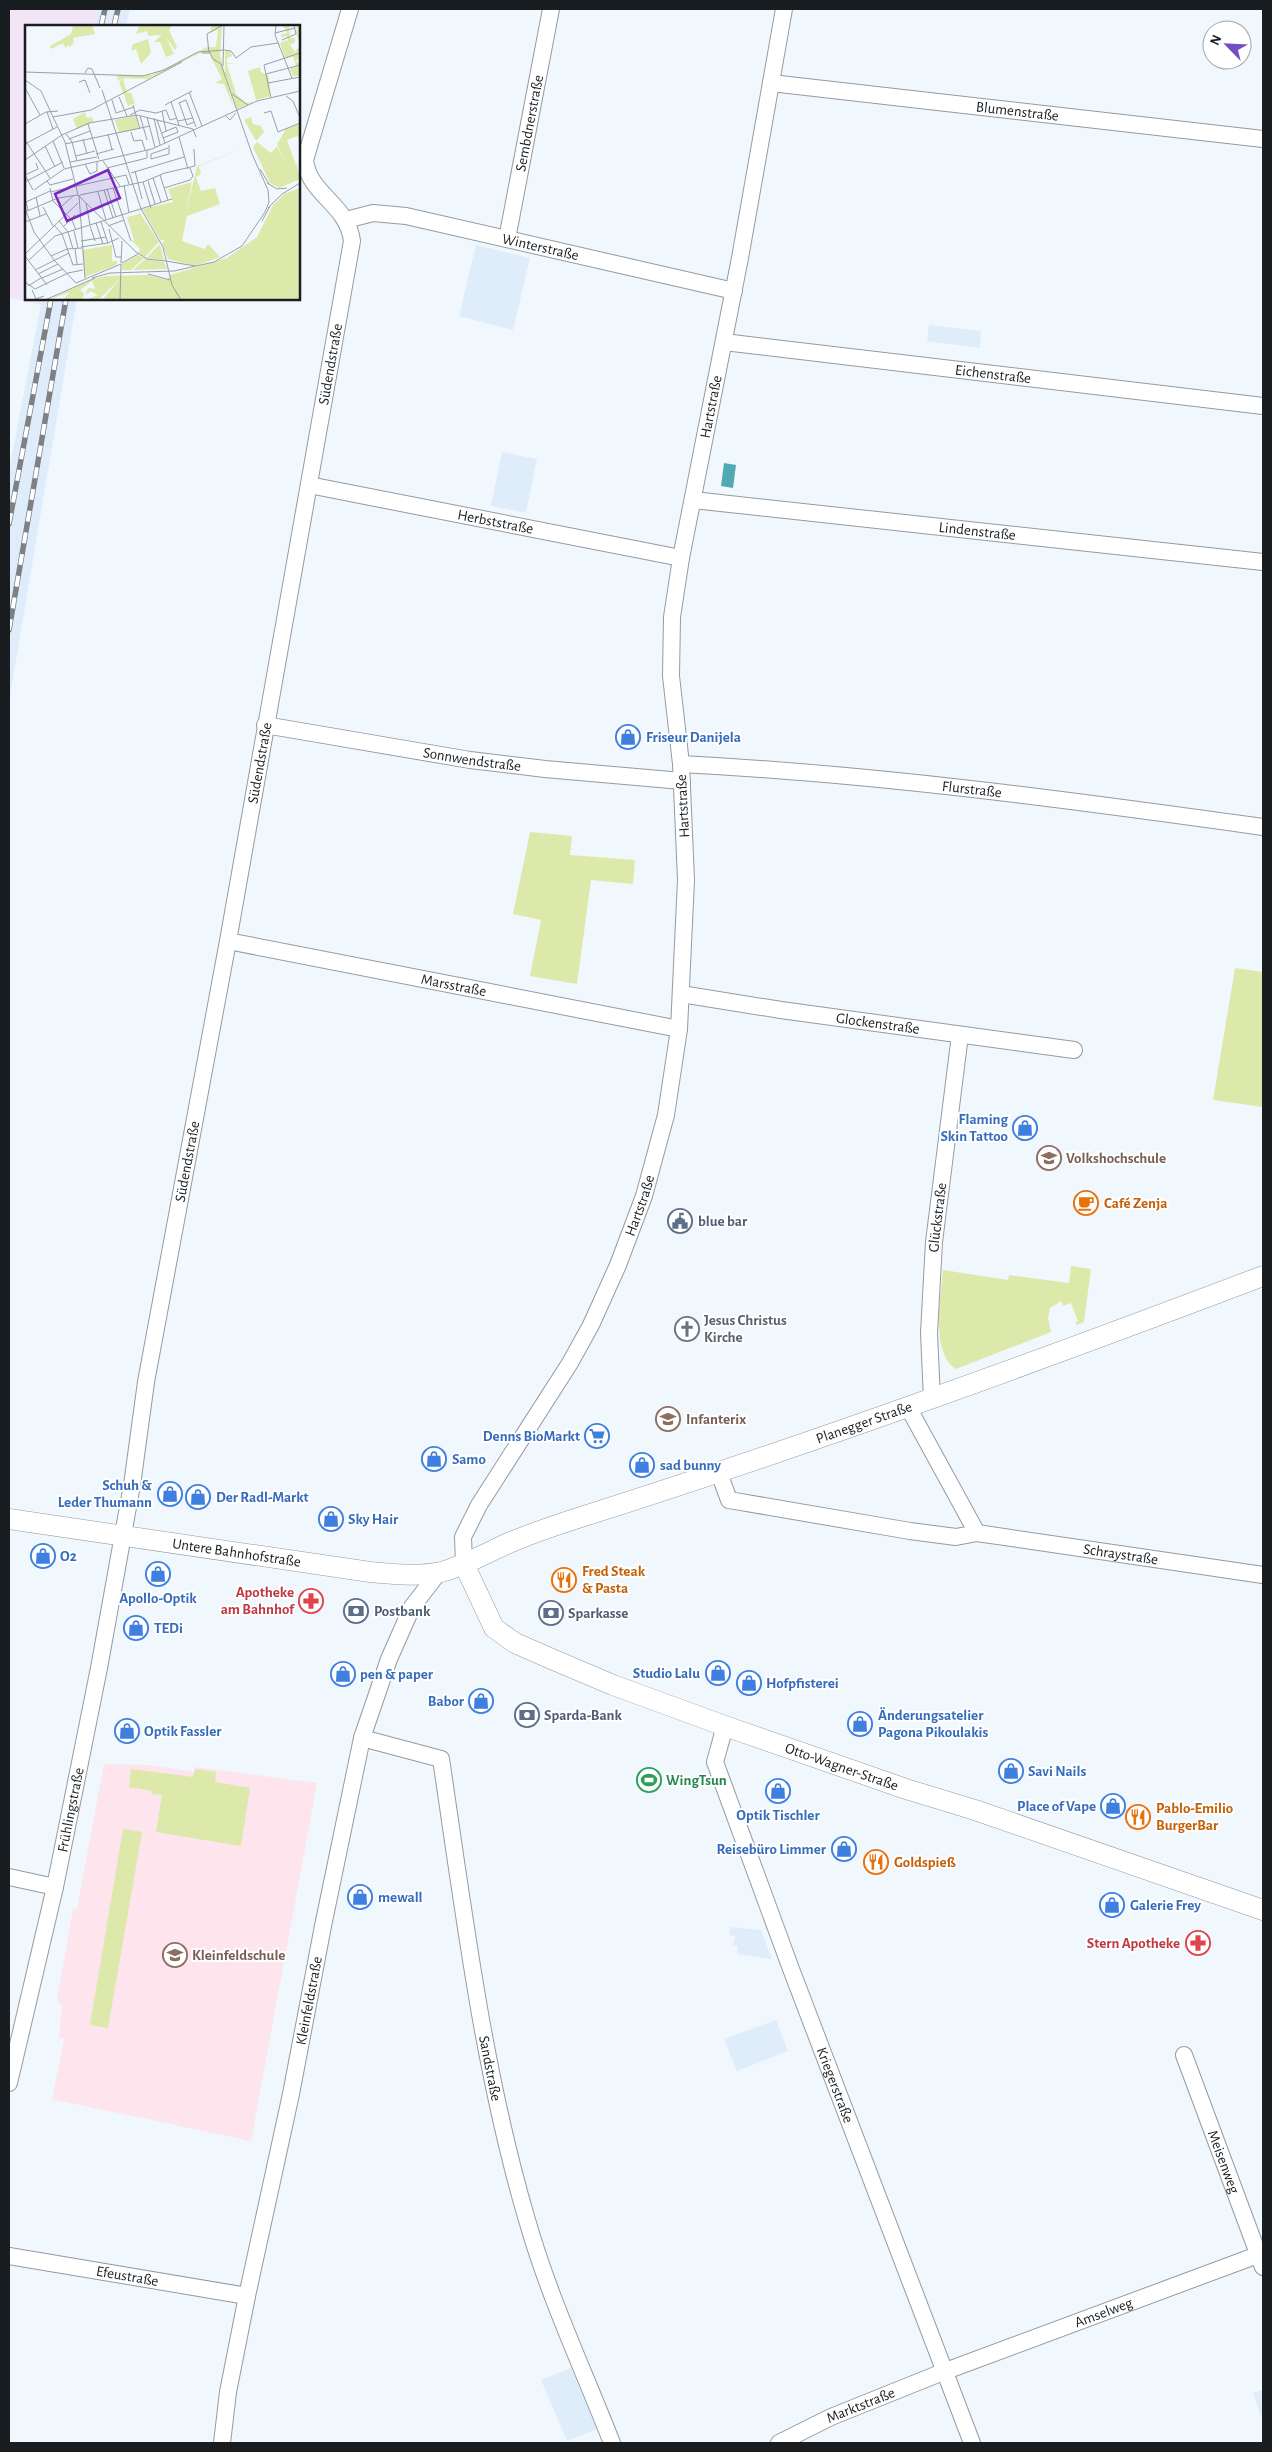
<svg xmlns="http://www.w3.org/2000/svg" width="1272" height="2452" viewBox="0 0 1272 2452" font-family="'Alegreya Sans',sans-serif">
<rect width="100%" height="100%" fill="#f0f7fd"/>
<!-- commercial -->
<polygon fill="#f4e6f9" points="9,9 98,9 94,26 26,26 26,299 42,299 41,305 9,298"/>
<!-- built -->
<g fill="#dfedfb">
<polygon points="98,9 130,9 126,26 94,26"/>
<polygon points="476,245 530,258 513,330 459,316"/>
<polygon points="42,299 77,299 9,702 9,470"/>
<polygon points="929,325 981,331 980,348 927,341"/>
<polygon points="502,452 537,459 526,513 491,506"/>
<polygon points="731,1927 761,1930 772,1959 737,1954 738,1946 733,1945 735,1936 729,1935"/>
<polygon points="776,2020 788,2051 737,2071 724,2039"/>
<polygon points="571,2368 597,2429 567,2441 541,2380"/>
<polygon points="1263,2390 1263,2423 1253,2393"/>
</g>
<!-- education -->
<polygon fill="#fde4ed" points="104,1764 149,1765 194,1772 195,1767 317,1783 251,2141 52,2099 64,2039 59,2037 62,2005 57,2001 73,1909 77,1909"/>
<!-- green -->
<g fill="#dde9aa">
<polygon points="530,832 572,836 570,855 635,860 633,884 591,880 577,984 530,976 541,920 513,914"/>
<polygon points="1235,968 1263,972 1263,1107 1213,1100"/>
<path d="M1071,1266l20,3 -7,53 -7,3 -2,-3 3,-1 -7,-18 -8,3 -2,-5 -11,7 -2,10 3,14 -95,37c-26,-16 -15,-72 -13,-99l65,10 1,-5 60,8z"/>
<polygon points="131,1769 193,1777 195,1769 216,1772 215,1782 250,1788 241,1846 156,1832 162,1795 151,1794 152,1791 129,1787"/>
<polygon points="123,1829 142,1832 108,2028 90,2025"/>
</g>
<!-- water -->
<polygon fill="#51aab3" points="724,463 736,465 733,488 721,486"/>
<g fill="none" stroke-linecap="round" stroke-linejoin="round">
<defs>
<g id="minor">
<path id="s1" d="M771,83l492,56"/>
<path id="s2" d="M346,220l27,-7 33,3 328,75"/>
<path id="s3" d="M507,239l44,-230"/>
<path id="s4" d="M724,342l539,64"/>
<path id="s5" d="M309,485l372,73"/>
<path id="s6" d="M693,500l570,62"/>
<path id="s7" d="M265,725l205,35 75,9 137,12"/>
<path id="s8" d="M681,764c195,10 389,36 582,63"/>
<path id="s9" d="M228,941l451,88"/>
<path id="s10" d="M681,994l100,16 293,40"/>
<path id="s11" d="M932,1399l-3,-66 5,-91 26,-207"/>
<path id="s12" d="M908,1407l69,126 286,42"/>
<polyline points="719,1473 729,1500 910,1531 956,1537 977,1533"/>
<path id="s13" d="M464,1564l-1,-27 16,-32 91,-142 21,-38 27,-60 26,-69 22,-81 13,-86 7,-149 -5,-116 -10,-88 1,-59 9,-59 59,-300 44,-249"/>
<path id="s14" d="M725,1726l-10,36 76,207 181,474"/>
<path id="s15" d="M362,1738l79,21c23,154 42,312 86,461 22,77 56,149 85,223"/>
<polyline points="9,1877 55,1887"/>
<path id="s16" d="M1184,2055l79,212"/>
<path id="s17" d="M9,2083l46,-196 44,-219 33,-183 14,-103 82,-441 124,-700c-5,-38 -43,-46 -47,-81l45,-151"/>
<path id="s18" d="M9,2256l238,40"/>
<path id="s19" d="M222,2443l6,-51 19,-96 44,-202 32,-168 39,-188 27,-79 23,-52 27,-35"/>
<path id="s20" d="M779,2443l52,-26 112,-45 320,-119"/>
</g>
<g id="tertiary">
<path id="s21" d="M9,1519l361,53c24,2 48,5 71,0 25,-7 47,-20 70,-30 22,-9 45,-17 67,-24 231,-73 458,-156 685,-242"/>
<path id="s22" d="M464,1564l30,64 21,15 39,17 59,25 112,41 181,63 69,21 288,100"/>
</g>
</defs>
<!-- minor casing -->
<use href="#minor" stroke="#939ba3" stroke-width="18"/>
<!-- tertiary casing -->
<use href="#tertiary" stroke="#939ba3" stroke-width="21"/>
<!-- minor -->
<use href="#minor" stroke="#fff" stroke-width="16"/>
<!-- tertiary -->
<use href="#tertiary" stroke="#fff" stroke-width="20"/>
<defs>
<g id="rail">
<polyline points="101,26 105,9"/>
<polyline points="114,26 118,9"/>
<polyline points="9,524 51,299"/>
<polyline points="9,630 66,299"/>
</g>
</defs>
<!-- rail casing -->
<use href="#rail" stroke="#7c8185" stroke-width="5.5"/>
<!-- rail -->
<use href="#rail" stroke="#fff" stroke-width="4" stroke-dasharray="11" stroke-linecap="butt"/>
</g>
<!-- icons -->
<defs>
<symbol id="shop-ring" viewBox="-11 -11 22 22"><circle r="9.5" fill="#fff" stroke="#3f7fe0" stroke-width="1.5"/><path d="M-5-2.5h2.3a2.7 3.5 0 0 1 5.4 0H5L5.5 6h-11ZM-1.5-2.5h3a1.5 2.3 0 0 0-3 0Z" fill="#3f7fe0"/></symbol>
<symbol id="university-ring" viewBox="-11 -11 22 22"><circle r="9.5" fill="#fff" stroke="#8d6e63" stroke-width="1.5"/><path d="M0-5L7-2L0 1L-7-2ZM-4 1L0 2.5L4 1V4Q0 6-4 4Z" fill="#8d6e63"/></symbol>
<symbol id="cafe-ring" viewBox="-11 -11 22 22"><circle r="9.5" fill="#fff" stroke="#e8710a" stroke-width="1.5"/><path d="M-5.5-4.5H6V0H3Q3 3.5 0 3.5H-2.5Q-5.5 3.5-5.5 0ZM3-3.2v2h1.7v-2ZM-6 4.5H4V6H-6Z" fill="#e8710a"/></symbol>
<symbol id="civic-ring" viewBox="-11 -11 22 22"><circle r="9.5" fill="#fff" stroke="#5c6f8a" stroke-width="1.5"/><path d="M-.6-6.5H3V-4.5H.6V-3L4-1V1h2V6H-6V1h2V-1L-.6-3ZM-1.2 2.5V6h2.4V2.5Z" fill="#5c6f8a"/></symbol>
<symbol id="church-ring" viewBox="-11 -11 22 22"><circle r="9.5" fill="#fff" stroke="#6b7280" stroke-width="1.5"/><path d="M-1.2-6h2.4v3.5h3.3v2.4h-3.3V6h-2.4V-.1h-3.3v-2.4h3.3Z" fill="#6b7280"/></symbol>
<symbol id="school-ring" viewBox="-11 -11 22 22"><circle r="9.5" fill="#fff" stroke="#8d6e63" stroke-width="1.5"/><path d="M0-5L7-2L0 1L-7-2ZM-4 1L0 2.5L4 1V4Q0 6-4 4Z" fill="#8d6e63"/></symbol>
<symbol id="supermarket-ring" viewBox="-11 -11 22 22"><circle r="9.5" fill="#fff" stroke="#3f7fe0" stroke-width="1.5"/><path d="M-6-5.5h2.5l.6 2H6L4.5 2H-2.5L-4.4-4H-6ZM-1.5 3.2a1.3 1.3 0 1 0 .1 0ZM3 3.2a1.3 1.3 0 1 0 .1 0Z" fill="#3f7fe0"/></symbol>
<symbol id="restaurant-ring" viewBox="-11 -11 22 22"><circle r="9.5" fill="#fff" stroke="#e8710a" stroke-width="1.5"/><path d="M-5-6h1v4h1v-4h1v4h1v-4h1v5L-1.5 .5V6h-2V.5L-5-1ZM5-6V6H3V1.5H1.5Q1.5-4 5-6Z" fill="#e8710a"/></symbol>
<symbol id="pharmacy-ring" viewBox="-11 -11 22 22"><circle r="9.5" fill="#fff" stroke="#e0444e" stroke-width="1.5"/><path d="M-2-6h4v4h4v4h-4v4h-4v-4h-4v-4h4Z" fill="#e0444e"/></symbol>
<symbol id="bank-ring" viewBox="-11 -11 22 22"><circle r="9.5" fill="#fff" stroke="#5c6f8a" stroke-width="1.5"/><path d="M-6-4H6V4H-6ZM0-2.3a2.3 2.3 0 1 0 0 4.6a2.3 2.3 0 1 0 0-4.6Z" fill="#5c6f8a"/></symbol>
<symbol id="stadium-ring" viewBox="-11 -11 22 22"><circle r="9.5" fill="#fff" stroke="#2e9e5b" stroke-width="1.5"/><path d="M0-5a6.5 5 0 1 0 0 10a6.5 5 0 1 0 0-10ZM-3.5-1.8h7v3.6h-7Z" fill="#2e9e5b"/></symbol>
</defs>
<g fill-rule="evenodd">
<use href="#shop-ring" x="614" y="723" width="28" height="28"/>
<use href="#shop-ring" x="1011" y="1114" width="28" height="28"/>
<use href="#university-ring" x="1035" y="1144" width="28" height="28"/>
<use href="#cafe-ring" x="1072" y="1189" width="28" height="28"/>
<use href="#civic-ring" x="666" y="1207" width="28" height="28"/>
<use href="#church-ring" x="673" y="1315" width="28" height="28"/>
<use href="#school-ring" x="654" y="1405" width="28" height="28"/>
<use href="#supermarket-ring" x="583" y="1422" width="28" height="28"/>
<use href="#shop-ring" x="420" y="1445" width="28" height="28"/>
<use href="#shop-ring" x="628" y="1451" width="28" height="28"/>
<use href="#shop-ring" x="156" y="1480" width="28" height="28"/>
<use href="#shop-ring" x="184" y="1483" width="28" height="28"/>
<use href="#shop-ring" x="317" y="1505" width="28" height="28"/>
<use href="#shop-ring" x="29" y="1542" width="28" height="28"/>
<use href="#shop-ring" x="144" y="1560" width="28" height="28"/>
<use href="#restaurant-ring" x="550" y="1566" width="28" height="28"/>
<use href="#pharmacy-ring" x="297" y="1587" width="28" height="28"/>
<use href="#bank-ring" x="342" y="1597" width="28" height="28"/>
<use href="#bank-ring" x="537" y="1599" width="28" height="28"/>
<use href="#shop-ring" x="122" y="1614" width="28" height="28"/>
<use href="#shop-ring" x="704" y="1659" width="28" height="28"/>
<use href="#shop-ring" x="329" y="1660" width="28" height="28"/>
<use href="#shop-ring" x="735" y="1669" width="28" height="28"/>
<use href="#shop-ring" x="467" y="1687" width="28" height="28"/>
<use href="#bank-ring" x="513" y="1701" width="28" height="28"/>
<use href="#shop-ring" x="846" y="1710" width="28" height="28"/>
<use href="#shop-ring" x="113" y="1717" width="28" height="28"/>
<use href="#shop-ring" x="997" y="1757" width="28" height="28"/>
<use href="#stadium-ring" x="635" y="1766" width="28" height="28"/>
<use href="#shop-ring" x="764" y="1777" width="28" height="28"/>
<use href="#shop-ring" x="1099" y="1792" width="28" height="28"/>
<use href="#restaurant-ring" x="1124" y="1803" width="28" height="28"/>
<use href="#shop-ring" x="830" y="1835" width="28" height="28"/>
<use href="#restaurant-ring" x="862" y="1848" width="28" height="28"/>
<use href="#shop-ring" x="346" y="1883" width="28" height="28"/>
<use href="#shop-ring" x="1098" y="1891" width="28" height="28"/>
<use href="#pharmacy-ring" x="1184" y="1929" width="28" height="28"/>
<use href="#school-ring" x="161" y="1941" width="28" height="28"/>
</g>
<g text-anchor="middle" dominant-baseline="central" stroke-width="4" stroke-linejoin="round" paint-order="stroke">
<!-- street labels -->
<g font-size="15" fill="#1a1d20" stroke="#fff">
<text stroke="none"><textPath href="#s1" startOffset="248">Blumenstraße</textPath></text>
<text stroke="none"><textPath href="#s3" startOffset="118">Sembdnerstraße</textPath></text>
<text stroke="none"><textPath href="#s2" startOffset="199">Winterstraße</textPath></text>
<text stroke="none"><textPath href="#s17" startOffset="1749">Südendstraße</textPath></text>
<text stroke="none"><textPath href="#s4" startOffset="271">Eichenstraße</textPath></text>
<text stroke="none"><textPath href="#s13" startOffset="1212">Hartstraße</textPath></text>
<text stroke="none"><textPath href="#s5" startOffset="190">Herbststraße</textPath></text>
<text stroke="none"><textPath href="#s6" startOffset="286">Lindenstraße</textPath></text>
<text stroke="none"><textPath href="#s7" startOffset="210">Sonnwendstraße</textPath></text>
<text stroke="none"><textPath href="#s17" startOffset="1344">Südendstraße</textPath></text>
<text stroke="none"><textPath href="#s8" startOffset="292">Flurstraße</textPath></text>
<text transform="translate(683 806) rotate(-93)">Hartstraße</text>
<text stroke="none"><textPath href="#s9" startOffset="230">Marsstraße</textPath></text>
<text stroke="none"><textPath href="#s10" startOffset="199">Glockenstraße</textPath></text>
<text stroke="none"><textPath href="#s17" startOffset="939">Südendstraße</textPath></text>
<text stroke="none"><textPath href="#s13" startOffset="404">Hartstraße</textPath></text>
<text stroke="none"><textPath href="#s11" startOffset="182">Glückstraße</textPath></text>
<text stroke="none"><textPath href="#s21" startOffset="885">Planegger Straße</textPath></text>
<text stroke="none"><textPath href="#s21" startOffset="230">Untere Bahnhofstraße</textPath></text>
<text stroke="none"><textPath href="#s12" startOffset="289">Schraystraße</textPath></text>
<text stroke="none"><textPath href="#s22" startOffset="446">Otto-Wagner-Straße</textPath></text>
<text stroke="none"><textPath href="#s17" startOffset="280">Frühlingstraße</textPath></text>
<text stroke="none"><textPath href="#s19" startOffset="451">Kleinfeldstraße</textPath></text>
<text stroke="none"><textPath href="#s15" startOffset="395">Sandstraße</textPath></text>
<text stroke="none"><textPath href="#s14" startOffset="382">Kriegerstraße</textPath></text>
<text stroke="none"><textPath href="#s16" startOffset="114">Meisenweg</textPath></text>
<text stroke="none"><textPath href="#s18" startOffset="120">Efeustraße</textPath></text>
<text stroke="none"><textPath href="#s20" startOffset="350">Amselweg</textPath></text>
<text stroke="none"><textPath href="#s20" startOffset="90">Marktstraße</textPath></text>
</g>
<!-- shop labels -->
<g font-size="15" font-weight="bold" fill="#366cbe" stroke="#fff" text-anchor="start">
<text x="646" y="737">Friseur Danijela</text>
<text x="1008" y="1119" text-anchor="end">Flaming<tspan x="1008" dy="17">Skin Tattoo</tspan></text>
<text x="580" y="1436" text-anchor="end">Denns BioMarkt</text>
<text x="452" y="1459">Samo</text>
<text x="660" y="1465">sad bunny</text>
<text x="152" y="1485" text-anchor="end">Schuh &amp;<tspan x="152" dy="17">Leder Thumann</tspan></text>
<text x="216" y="1497">Der Radl-Markt</text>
<text x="348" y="1519">Sky Hair</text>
<text x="60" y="1556">O2</text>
<text x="158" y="1598" text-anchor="middle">Apollo-Optik</text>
<text x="154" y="1628">TEDi</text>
<text x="700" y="1673" text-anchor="end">Studio Lalu</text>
<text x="360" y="1674">pen &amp; paper</text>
<text x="766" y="1683">Hofpfisterei</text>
<text x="464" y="1701" text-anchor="end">Babor</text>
<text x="878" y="1715">Änderungsatelier<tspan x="878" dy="17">Pagona Pikoulakis</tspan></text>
<text x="144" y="1731">Optik Fassler</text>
<text x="1028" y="1771">Savi Nails</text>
<text x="1096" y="1806" text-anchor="end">Place of Vape</text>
<text x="778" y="1815" text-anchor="middle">Optik Tischler</text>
<text x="826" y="1849" text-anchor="end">Reisebüro Limmer</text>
<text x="378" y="1897">mewall</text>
<text x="1130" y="1905">Galerie Frey</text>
</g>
<!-- education labels -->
<g font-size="15" font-weight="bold" fill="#785e54" stroke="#fff" text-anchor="start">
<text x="1066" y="1158">Volkshochschule</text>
<text x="686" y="1419">Infanterix</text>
<text x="192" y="1955">Kleinfeldschule</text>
</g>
<!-- food labels -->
<g font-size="15" font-weight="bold" fill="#c56008" stroke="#fff" text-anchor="start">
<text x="1104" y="1203">Café Zenja</text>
<text x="582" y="1571">Fred Steak<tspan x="582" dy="17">&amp; Pasta</tspan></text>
<text x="1156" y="1808">Pablo-Emilio<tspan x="1156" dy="17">BurgerBar</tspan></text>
<text x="894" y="1862">Goldspieß</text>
</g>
<!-- service labels -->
<g font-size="15" font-weight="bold" fill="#4e5e75" stroke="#fff" text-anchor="start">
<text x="698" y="1221">blue bar</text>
<text x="374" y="1611">Postbank</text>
<text x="568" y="1613">Sparkasse</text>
<text x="544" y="1715">Sparda-Bank</text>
</g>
<!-- worship labels -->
<g font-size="15" font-weight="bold" fill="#5b616d" stroke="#fff" text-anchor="start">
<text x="704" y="1320">Jesus Christus<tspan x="704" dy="17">Kirche</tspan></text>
</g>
<!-- health labels -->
<g font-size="15" font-weight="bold" fill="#be3a42" stroke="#fff" text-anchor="end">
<text x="294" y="1592">Apotheke<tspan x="294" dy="17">am Bahnhof</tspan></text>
<text x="1180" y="1943">Stern Apotheke</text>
</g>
<!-- leisure labels -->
<g font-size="15" font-weight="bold" fill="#27864d" stroke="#fff" text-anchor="start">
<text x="666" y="1780">WingTsun</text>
</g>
</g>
<!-- overview -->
<g transform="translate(25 25)">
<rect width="275" height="275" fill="#f0f7fd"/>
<path d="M44,0h23l3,9 -22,4 1,4 -4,5 -3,-2 -1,4 -3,-6 -12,6 -1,-3 21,-12 2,-8zM115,0h32l-3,5 8,17 -2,3 -9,-13 8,17 -8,3 -6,-15h-6l7,-7 -13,1 -1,-5 -11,3zM187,0h10l-2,30 14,53 -10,-24 -9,-1 7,-4 -13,-26h-9l-52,26 -25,-1 4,15h4l4,10 -7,3 -9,-24 3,-3 -4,1 -1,-5h35l55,-28h9l2,-18 -8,4zM258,0h6l1,13h5v4l-5,3 5,7 5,-8 -4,-11 1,-8h3v33l-4,2 4,5v11h-7l-3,-7 6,-4 -3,-8 -8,1 -5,-15 7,-3 2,5 -2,-9 -7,2 2,-3h-3l8,-2zM123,14l3,14 -10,11 -5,-15 -5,2 1,-4 1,-3zM200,26h5l2,5 -5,2v5l9,1h-9l9,30 10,9 7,-1 -16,7 -12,-36zM235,42l1,5 8,4 1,20 -14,4 -8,-29zM60,87l2,6 5,-1 2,5 -17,7 -4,-10zM111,91l3,13 -20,4 -4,-13zM226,92l2,7 8,2 3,6 -8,9 -12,-21zM275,99v15l-3,-3 -10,4 9,25 4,-1 -3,2 3,13 -21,9 -9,-5 -17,-36 4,-5 14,11 6,-7 9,18 -9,-20 9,-15zM221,122l-47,19 2,8 -5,3 5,14 14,-3 5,16 -33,12 -5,25 23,8 3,-5 12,13 -25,9 -27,-7 -6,-16 4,-4 -5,2 -19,-32 31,-7 -5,-13 24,-7 -7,34 12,-50zM275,163v112h-198l18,-21 -22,21h-12l12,-5 -7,-4 -6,4 3,-7 7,1 -3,-8 -12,9 4,3 -1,7h-20l7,-8 -23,8 46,-21 13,-3 42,-1 19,5 3,-5 57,-17 30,-21 16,-32 11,-11zM113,185l21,32 -14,15 -7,-4 2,-4 -8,-8 2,-1 -7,-23 12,-3zM135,219l4,16 -18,-2zM87,220v16h5v4l-32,12 -3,-27zM113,230l6,3 -13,12h-9v-6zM120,234l19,3 3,7 -34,1z" fill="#dde9aa"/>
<path fill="none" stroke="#9aa0a5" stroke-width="1" d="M251,0l-1,10 17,43M250,8l20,-5M257,15l14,-6 -2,-9M199,25l7,1 5,7 15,-11 27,-4M177,28h7l-2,-19 16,-9M198,41l1,-41M0,47l118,4 21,-6 34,-18 26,-2M60,48l3,-5 4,1 8,19M241,49l34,-9M0,55l16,11 12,26 12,25 13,53 58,57 11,7 19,2M54,57l6,-2 5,13M243,58l32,-6M0,63l15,27M77,65l39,119 22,38 9,38 9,15M164,67l13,34M207,69l16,11M261,71l7,5 7,17M94,72l8,19M246,73l-7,-33 36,-12M87,75l4,13 18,-6M146,77l8,23M154,77l8,23 7,-3M154,78l7,-3 10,27M108,80l7,24M140,80l27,-14M137,86l4,20M22,87l6,17M239,88l7,-2 7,21 22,-9M105,90l10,-5 16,3 10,-3 4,10 7,-2M200,90l5,5 6,-7M115,91l7,24M28,92l38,-7 91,-48M122,92l8,30M129,93l6,27M132,95l8,23M153,96l15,-3M0,99l21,-12 12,-1M63,99l11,35M106,107l3,9 8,-1 3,10M137,108l14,-6 2,5 -15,6M41,109l6,8 5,19M83,109l4,16M154,112l9,32M44,114l21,-8M58,114l4,15M0,115l25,38M28,116l11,27M0,119l32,-17M40,119l85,-18M20,121l10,21M143,123l-17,6v5l18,-5v-9M71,129l18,-5M51,131l19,-5M0,135l37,-25 27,-12 48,-8 56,14 3,8M78,136l17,25M45,137l27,-5M60,139l5,10 7,-3v-9M82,143l40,-10v-8M235,144l9,15M110,146l7,28M106,148l53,-16M0,150l13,-6 -2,-6M0,150l8,15M135,150l8,25M128,153l8,24M22,156l3,4 23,-6M123,156l7,23M0,157l38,-20M118,157l8,26M242,158l10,6 10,-1M99,160l5,28M25,163l3,13 19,19 4,10M88,163l18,53M139,163l26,-8 3,-4 -3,-8M82,164l9,28M9,165l30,-21 88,-20 105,-48 43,-10M79,165l9,28M25,167l76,-17 3,9M73,167l8,28M54,170l6,83M55,170l63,-13 22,-9 30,-7 -1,-17M11,172l4,19M61,178l4,22M18,182l10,19M0,183l9,24 20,28 22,23 45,-19M35,183l14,-13M243,183l14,-14 18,-11M3,185l-2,-8 24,-11M2,186l31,-13 20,-3M34,196l9,11 5,17M237,196l8,-15M0,197l21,-8M76,197l7,21M71,198l7,21M29,200l8,9 11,31 10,-1M39,201l11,-11M65,201l5,15M83,201l16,-6M84,204l7,28h5M49,206l4,17M56,216l25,-4M56,222l27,-4 11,-5M50,224l2,15M0,229l53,-51M0,231l22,29M26,231l16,-7 15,-1M4,235l26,-24 117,-37M141,236l29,5M96,238l1,-22M97,238l16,-9M10,245l34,-17M43,248l15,-3M13,249l20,-10M123,249l22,6M17,253l21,-9M67,253l18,-5 64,-2 40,-9 28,-16 23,-34 4,-10 -1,-12 -16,-36 -31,-90 -8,-5 -4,-8M0,257l10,7 33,-16M3,261l13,-8M7,265l4,9 8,-3M20,275l50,-22M95,275l1,-36"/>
<path fill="#7b2cbf" fill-opacity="0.15" stroke="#7b2cbf" stroke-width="2.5" d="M83,145l12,28 -53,23 -12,-27z"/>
<rect width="275" height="275" fill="none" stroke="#1a1d20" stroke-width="2.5"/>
</g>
<!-- border -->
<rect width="1272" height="2452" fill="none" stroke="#1a1d20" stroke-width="20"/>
<!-- north arrow -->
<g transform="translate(1227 45) rotate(294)"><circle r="24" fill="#ffffff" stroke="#a3a5a6"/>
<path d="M0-4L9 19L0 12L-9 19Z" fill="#724dc6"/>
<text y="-8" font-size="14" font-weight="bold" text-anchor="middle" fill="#1a1d20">N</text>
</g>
</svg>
